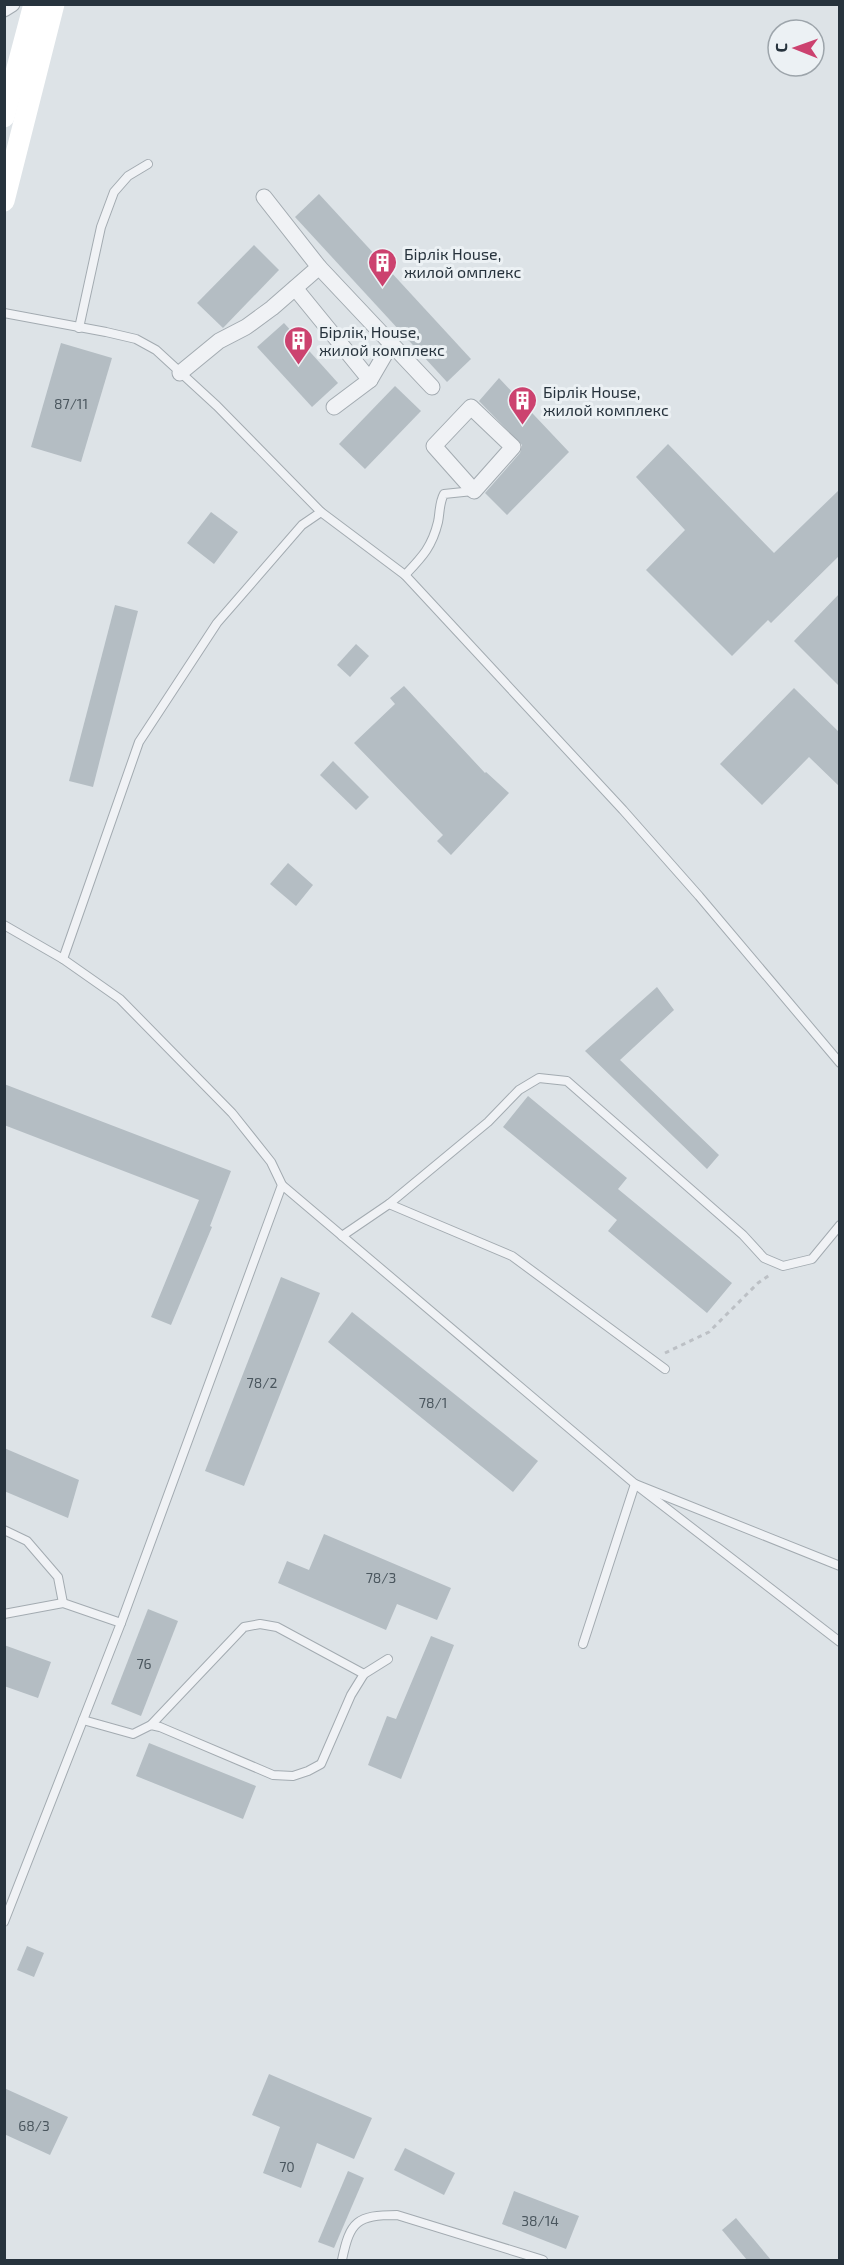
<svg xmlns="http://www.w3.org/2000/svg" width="844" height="2265" viewBox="0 0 844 2265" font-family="'Exo 2',sans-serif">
<rect width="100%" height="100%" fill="#dde3e7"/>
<!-- building -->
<g fill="#b4bdc3">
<polygon points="319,194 471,359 447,382 295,217"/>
<polygon points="254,245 279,270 223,328 197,303"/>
<polygon points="284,323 338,383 312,407 257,347"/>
<polygon points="61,343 112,358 81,462 31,447"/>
<polygon points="499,378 569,452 507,515 485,493 520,453 522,445 479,401"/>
<polygon points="395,386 421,411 365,469 339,444"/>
<polygon points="668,444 774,553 840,489 840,555 771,623 768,620 732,656 646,570 685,530 636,477"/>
<polygon points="211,512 238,532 214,564 187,543"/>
<polygon points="840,593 840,687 794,641"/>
<polygon points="115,605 138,611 93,787 69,781"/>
<polygon points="356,644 369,656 350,677 337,665"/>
<polygon points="404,686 485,773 486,772 509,793 451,855 437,841 443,835 354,743 395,704 390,698"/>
<polygon points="794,688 840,733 840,787 809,757 762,805 720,764"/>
<polygon points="333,761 369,797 356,810 320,775"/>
<polygon points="288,863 313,885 296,906 270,884"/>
<polygon points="657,987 674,1010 620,1060 719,1155 707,1169 585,1051"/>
<polygon points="4,1084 231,1171 210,1226 212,1227 171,1325 151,1317 199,1200 4,1125"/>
<polygon points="528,1096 627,1178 618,1189 732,1283 707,1313 608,1231 617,1220 503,1127"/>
<polygon points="281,1277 320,1293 244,1486 205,1471"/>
<polygon points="352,1312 538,1461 513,1492 328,1342"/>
<polygon points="4,1448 79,1480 68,1518 4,1491"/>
<polygon points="324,1534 451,1588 437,1620 397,1604 386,1630 278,1583 287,1561 309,1570"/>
<polygon points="148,1609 178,1621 141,1716 111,1704"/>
<polygon points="431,1636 454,1645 401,1779 368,1765 387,1716 396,1719"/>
<polygon points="4,1645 51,1662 38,1698 4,1686"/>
<polygon points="149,1743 256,1786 243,1819 136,1776"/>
<polygon points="27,1946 44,1953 34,1977 17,1970"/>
<polygon points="269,2074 372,2118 354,2159 317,2143 301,2188 263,2173 280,2127 252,2115"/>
<polygon points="4,2088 68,2117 50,2155 4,2134"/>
<polygon points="405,2148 455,2173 444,2195 394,2170"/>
<polygon points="348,2171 364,2178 334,2248 318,2242"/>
<polygon points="514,2191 579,2216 566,2249 502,2224"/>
<polygon points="736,2218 771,2260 747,2260 722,2230"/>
</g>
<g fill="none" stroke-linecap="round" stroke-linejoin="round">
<defs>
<g id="lane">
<polyline points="4,313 106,332 136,339 156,350 217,406 321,512"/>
<polyline points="79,328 101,227 114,192 128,176 148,164"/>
<path d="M405,575c17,-18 27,-28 33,-53 2,-9 1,-19 6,-28l29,-3"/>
<polyline points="4,925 63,959 120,999 232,1113 271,1162 282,1185 121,1623 4,1922"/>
<polyline points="63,959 139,742 217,623 302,525 321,512 405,575 623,810 699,896 840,1063"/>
<polyline points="282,1185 635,1484 840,1642"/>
<polyline points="389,1204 488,1122 519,1090 539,1078 567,1081 743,1235 764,1258 783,1266 812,1259 840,1225"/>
<polyline points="342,1236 389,1204 512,1256 665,1369"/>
<polyline points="4,1530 27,1541 58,1577 63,1603"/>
<polyline points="4,1614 63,1603 121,1623"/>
<polyline points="583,1644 635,1484 840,1566"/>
<polyline points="83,1720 133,1734 151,1725 160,1727 273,1775 293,1776 308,1771 321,1764 351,1695 364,1674 388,1659"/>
<polyline points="151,1725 244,1627 260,1624 277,1627 364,1674"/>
<path d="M342,2260c8,-39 15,-45 55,-45l146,45"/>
</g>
<g id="street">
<polyline points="4,9 12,4"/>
<polyline points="319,267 432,387"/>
<polyline points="295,288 370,380"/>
<polyline points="180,373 219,341 246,327 272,308 319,267 264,197"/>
<polyline points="334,407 370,380 391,344"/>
<polygon points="471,407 513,447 474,491 434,446"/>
</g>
</defs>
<!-- lane casing -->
<use href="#lane" stroke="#a3abb1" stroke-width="10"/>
<!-- street casing -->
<use href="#street" stroke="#a3abb1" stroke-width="17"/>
<!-- path -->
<polyline stroke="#bcc0c5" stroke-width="3" stroke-dasharray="4.5 4.5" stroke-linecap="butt" points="665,1353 709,1332 758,1283 771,1274"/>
<!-- lane -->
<use href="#lane" stroke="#f0f2f5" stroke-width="8"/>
<!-- street -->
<use href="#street" stroke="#f0f2f5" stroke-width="15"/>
<!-- secondary -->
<g stroke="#fff" stroke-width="21">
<polyline points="4,117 34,4"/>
<polyline points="4,201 54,4"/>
</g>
</g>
<!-- icons -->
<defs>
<symbol id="building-pin" viewBox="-11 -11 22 30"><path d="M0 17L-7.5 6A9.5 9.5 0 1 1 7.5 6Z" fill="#cc426f" stroke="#ecf1f4"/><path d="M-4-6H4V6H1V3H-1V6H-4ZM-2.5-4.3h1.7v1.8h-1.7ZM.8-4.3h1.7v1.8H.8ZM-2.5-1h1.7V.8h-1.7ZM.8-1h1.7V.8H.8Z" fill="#fff"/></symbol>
</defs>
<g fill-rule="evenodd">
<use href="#building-pin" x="366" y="246" width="33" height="45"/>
<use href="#building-pin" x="282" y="324" width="33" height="45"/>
<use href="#building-pin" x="506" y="384" width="33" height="45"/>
</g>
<g text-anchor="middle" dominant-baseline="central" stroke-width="6" stroke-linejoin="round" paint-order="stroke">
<!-- number labels -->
<g font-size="14" fill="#4a565e">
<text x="71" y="403">87/11</text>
<text x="262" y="1382">78/2</text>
<text x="433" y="1402">78/1</text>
<text x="381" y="1577">78/3</text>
<text x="144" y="1663">76</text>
<text x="34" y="2125">68/3</text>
<text x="287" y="2166">70</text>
<text x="540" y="2220">38/14</text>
</g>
<!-- poi labels -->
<g font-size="16" fill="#27333d" stroke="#ecf1f4" text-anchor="start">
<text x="404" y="253">Бірлік House,<tspan x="404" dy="18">жилой омплекс</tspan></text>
<text x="319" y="331">Бірлік, House,<tspan x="319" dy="18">жилой комплекс</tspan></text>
<text x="543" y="391">Бірлік House,<tspan x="543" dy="18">жилой комплекс</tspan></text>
</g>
</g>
<!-- border -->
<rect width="844" height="2265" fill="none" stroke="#27333d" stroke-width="12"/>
<!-- north arrow -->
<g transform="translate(796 48) rotate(271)"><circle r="28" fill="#ecf1f4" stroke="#9da5ab" stroke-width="1.5"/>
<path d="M0-4.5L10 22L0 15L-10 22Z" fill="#cc426f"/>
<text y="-9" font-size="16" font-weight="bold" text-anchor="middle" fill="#27333d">С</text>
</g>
</svg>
